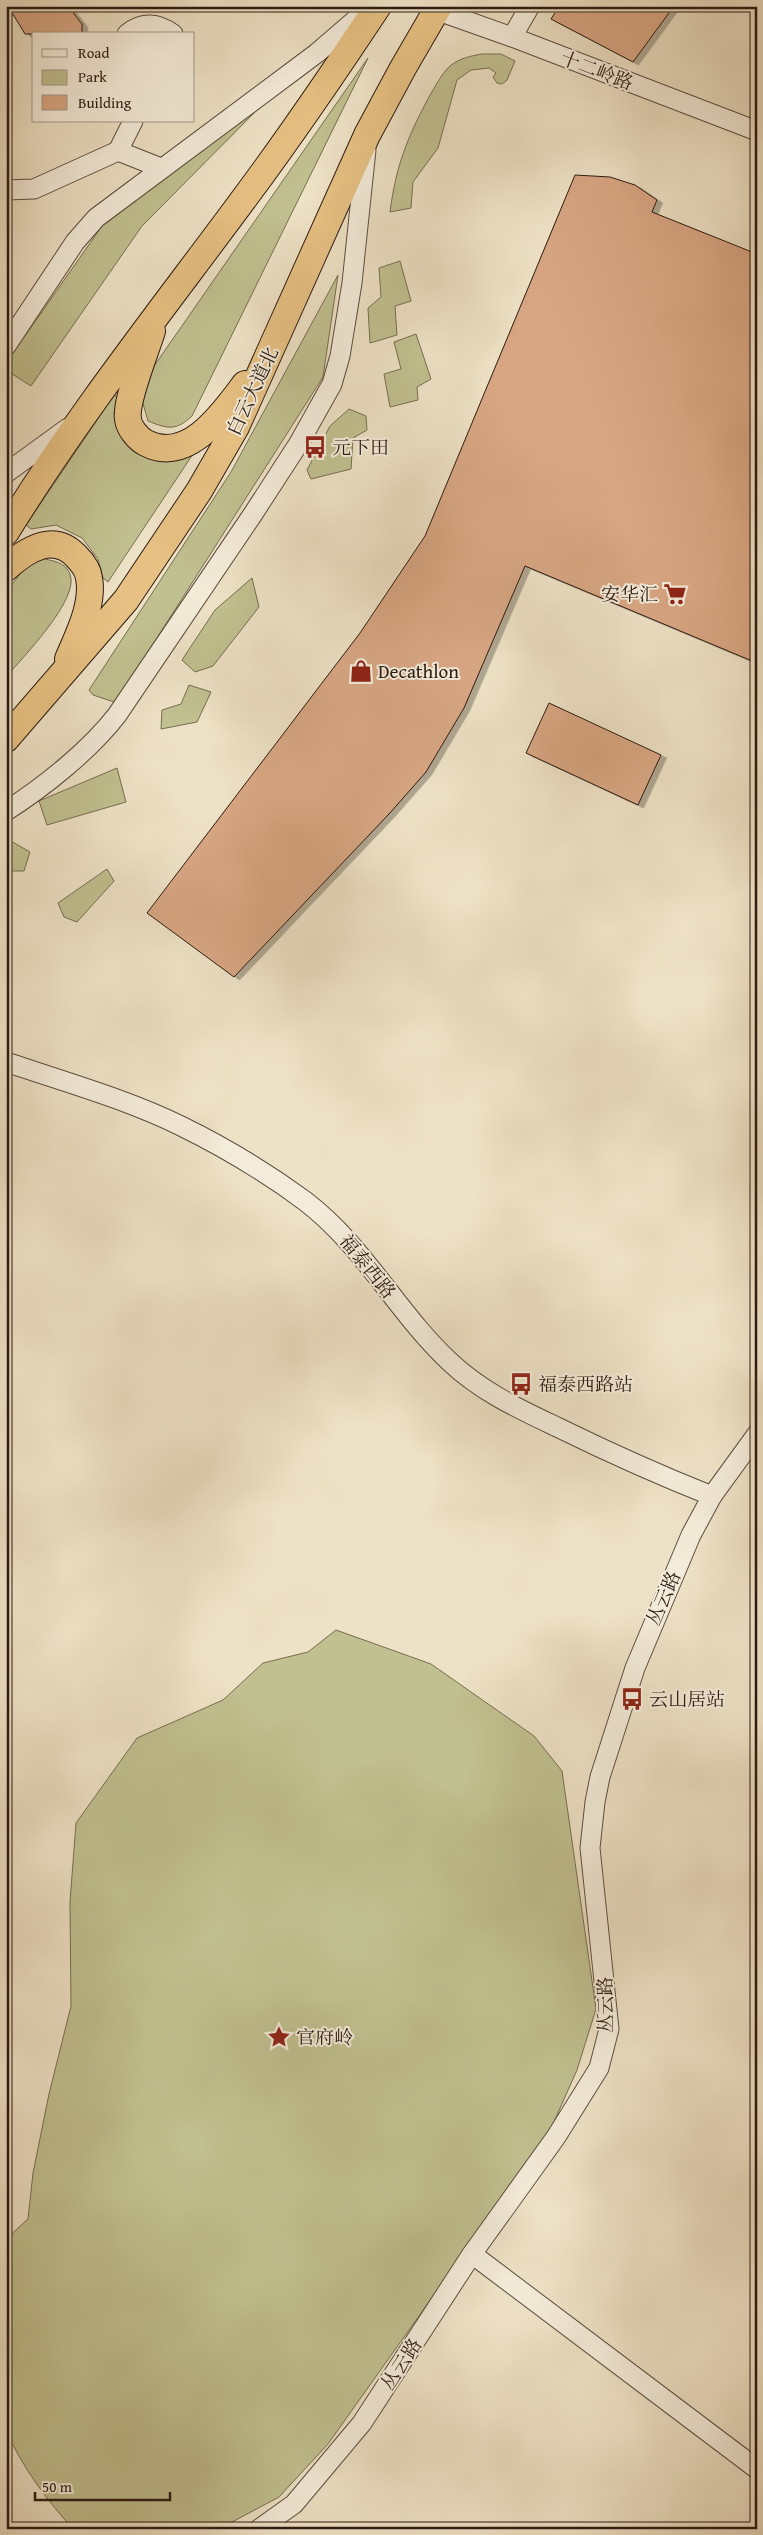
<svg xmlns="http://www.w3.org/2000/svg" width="763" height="2535" viewBox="0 0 763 2535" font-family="'Gentium Book Plus','Noto Serif SC',serif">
<defs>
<filter id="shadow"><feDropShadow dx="5.5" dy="3" stdDeviation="0" flood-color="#0004"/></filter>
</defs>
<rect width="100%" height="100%" fill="#eee2c6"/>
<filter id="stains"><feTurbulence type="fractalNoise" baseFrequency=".004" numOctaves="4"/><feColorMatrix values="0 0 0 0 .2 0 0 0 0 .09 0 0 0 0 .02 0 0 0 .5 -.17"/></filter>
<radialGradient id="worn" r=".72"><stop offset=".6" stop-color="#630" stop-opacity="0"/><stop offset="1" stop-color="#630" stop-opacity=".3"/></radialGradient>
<!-- green -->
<g fill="#c1c090" stroke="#766d50">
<path d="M482,54h19l14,7 -8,19 -5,4 -5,-1 -4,-6 3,-4 -7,-5 -18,2 -14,10 -19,68 -25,34 -2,26 -21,4c6,-46 17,-74 39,-115 6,-10 13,-24 21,-31 10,-8 21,-10 32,-12z"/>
<path d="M368,58l-176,358c-16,15 -24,13 -44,5l-6,-21 10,-31z"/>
<polygon points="262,105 142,226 31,386 6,370 6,363 102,226"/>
<polygon points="400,261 411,301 395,306 397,335 370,343 368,308 381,297 379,268"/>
<polygon points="338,275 323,377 122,693 114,702 93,695 89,690 231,472"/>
<polygon points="416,334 431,379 417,387 418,400 390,407 384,374 401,369 394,342"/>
<polygon points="114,395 119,398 114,413 117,429 195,451 108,582 103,578 98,559 82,538 56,525 31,529 26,525"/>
<polygon points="349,409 366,416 367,430 353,438 351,469 311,479 307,470 330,426"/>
<path d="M45,559c9,2 21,4 25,15 10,25 -47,83 -64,103v-85l21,-27z"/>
<polygon points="252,578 259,607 213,666 195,672 182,660 215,610"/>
<polygon points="189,685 211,692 197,722 161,729 162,710 181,704"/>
<polygon points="117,768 126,802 47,825 39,801"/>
<polygon points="6,833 11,841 30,852 24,871 6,871"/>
<polygon points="107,869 114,881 77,922 64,917 58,903"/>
<path d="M336,1630l95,34 103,72 28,35 34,238 -19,61 -28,63 -221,311 -49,53 -60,32h-146c-27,-30 -51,-62 -67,-99v-191l22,-20 5,-46 16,-79 22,-88 -1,-104 6,-79 61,-85 86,-38 40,-37 45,-11z"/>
</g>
<!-- building -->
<g fill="#d8a683" stroke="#2b1a11" filter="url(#shadow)">
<polygon points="8,6 68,6 82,24 82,34 25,34"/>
<polygon points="559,6 674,6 633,62 551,19"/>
<polygon points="575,175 610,177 635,185 657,200 652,212 757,254 757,647 752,661 525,566 464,708 426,772 389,814 234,977 147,913 360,633 425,536"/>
<polygon points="549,703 661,755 638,805 526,753"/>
</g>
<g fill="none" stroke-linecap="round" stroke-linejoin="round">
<defs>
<g id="minor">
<polyline points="436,10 512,37 757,131"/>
<path d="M127,34c15,-13 31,-11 46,0"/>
<polyline points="512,37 530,6"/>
<polyline points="118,151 161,168"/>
<polyline points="6,190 34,189 118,151 133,121"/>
<polyline points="6,346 75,242 96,218 317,53 368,9"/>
<polyline points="6,473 68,428"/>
<path d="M6,811c38,-24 84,-61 111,-96l136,-201 46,-71 33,-59 8,-28 12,-73 14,-133"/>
<path d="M6,1062c59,20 120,37 175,64 43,21 86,47 124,75 59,45 91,110 144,160 31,30 70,48 108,66 51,25 102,48 155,69"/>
<polyline points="472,2254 757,2469"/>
<polyline points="259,2529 294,2504 362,2423 472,2254 556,2137 599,2068 609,2029 590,1848 595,1802 600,1777 635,1668 691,1535 712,1496 757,1434"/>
</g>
<g id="highway">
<path d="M152,331c-6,20 -27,70 -24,88 1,9 10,20 18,24 42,22 78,-31 99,-59"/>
<path d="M6,532c72,-117 158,-225 240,-336 46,-62 89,-125 132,-190"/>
<path d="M6,568c20,-18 47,-36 70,-12 6,6 12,13 13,22 5,27 -11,57 -21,81"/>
<polyline points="6,739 126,600 199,491 236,427 367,135 403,68 439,6"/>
</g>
</defs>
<!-- minor casing -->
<use href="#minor" stroke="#5c4c3e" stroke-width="21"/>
<!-- highway casing -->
<use href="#highway" stroke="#2b1a11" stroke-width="28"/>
<!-- minor -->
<use href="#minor" stroke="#f4ecda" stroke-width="19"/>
<!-- highway -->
<use href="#highway" stroke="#e7c183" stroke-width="26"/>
</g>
<!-- icons -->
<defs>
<symbol id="bus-bare" viewBox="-9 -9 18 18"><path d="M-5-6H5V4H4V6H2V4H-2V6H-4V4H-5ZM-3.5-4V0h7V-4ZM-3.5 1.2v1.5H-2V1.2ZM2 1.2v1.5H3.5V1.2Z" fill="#8f2418" stroke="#f4ecda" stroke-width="2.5" paint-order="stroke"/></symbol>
<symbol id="supermarket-bare" viewBox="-9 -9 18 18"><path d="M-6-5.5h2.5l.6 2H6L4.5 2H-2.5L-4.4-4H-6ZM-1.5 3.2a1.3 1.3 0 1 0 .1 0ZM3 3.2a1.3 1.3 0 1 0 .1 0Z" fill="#8f2418" stroke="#f4ecda" stroke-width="2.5" paint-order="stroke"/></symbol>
<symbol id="shop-bare" viewBox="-9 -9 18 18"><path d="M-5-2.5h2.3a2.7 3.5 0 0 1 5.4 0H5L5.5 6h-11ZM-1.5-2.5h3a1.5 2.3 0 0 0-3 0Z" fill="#8f2418" stroke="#f4ecda" stroke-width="2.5" paint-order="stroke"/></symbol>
<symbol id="sight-bare" viewBox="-9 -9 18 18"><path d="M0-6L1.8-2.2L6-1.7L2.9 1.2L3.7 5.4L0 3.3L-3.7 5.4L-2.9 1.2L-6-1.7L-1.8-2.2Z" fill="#8f2418" stroke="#f4ecda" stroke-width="2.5" paint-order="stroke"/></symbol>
</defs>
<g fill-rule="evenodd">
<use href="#bus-bare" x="299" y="431" width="32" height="32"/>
<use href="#supermarket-bare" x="659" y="578" width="32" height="32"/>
<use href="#shop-bare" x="345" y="655" width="32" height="32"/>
<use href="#bus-bare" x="505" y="1368" width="32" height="32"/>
<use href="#bus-bare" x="616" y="1683" width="32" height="32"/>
<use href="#sight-bare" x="263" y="2021" width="32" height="32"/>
</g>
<g text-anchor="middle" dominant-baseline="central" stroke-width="4" stroke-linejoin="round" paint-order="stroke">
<!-- street labels -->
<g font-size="19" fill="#2b1a11" stroke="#f4ecda">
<text transform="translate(597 70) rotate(21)">十二岭路</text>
<text transform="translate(252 391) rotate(-65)">白云大道北</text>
<text transform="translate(368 1266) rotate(51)">福泰西路</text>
<text transform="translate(663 1598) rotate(-67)">丛云路</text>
<text transform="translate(605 2005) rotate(-91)">丛云路</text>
<text transform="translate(401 2364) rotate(-57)">丛云路</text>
</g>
<!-- poi labels -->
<g font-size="19" fill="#2b1a11" stroke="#f4ecda" text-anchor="start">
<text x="332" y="447">元下田</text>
<text x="658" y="594" text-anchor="end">安华汇</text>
<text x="378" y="671">Decathlon</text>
<text x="538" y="1384">福泰西路站</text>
<text x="649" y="1699">云山居站</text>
<text x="296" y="2037">官府岭</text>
</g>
</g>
<!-- margin -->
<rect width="763" height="2535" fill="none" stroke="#eee2c6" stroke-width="25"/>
<rect x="8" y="8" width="748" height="2520" fill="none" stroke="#2b1a11" stroke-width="2.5"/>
<rect x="12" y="12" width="738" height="2510" fill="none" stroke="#2b1a11"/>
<!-- legend -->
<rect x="32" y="32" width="162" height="90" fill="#f4ecda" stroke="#a4988a"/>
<rect x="42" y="49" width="25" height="8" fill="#f4ecda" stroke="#a4988a"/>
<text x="78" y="58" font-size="15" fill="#2b1a11">Road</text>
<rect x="42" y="70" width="25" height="15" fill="#c1c090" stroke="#a4988a"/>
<text x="78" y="82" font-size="15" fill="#2b1a11">Park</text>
<rect x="42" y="95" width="25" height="15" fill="#d8a683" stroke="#a4988a"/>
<text x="78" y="108" font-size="15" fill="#2b1a11">Building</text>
<!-- scale -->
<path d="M35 2492v8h135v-8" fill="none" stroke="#2b1a11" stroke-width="2.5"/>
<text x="42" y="2492" font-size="15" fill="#2b1a11" stroke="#f4ecda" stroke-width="4" paint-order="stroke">50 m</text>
<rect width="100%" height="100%" filter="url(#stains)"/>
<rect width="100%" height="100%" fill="url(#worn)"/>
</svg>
